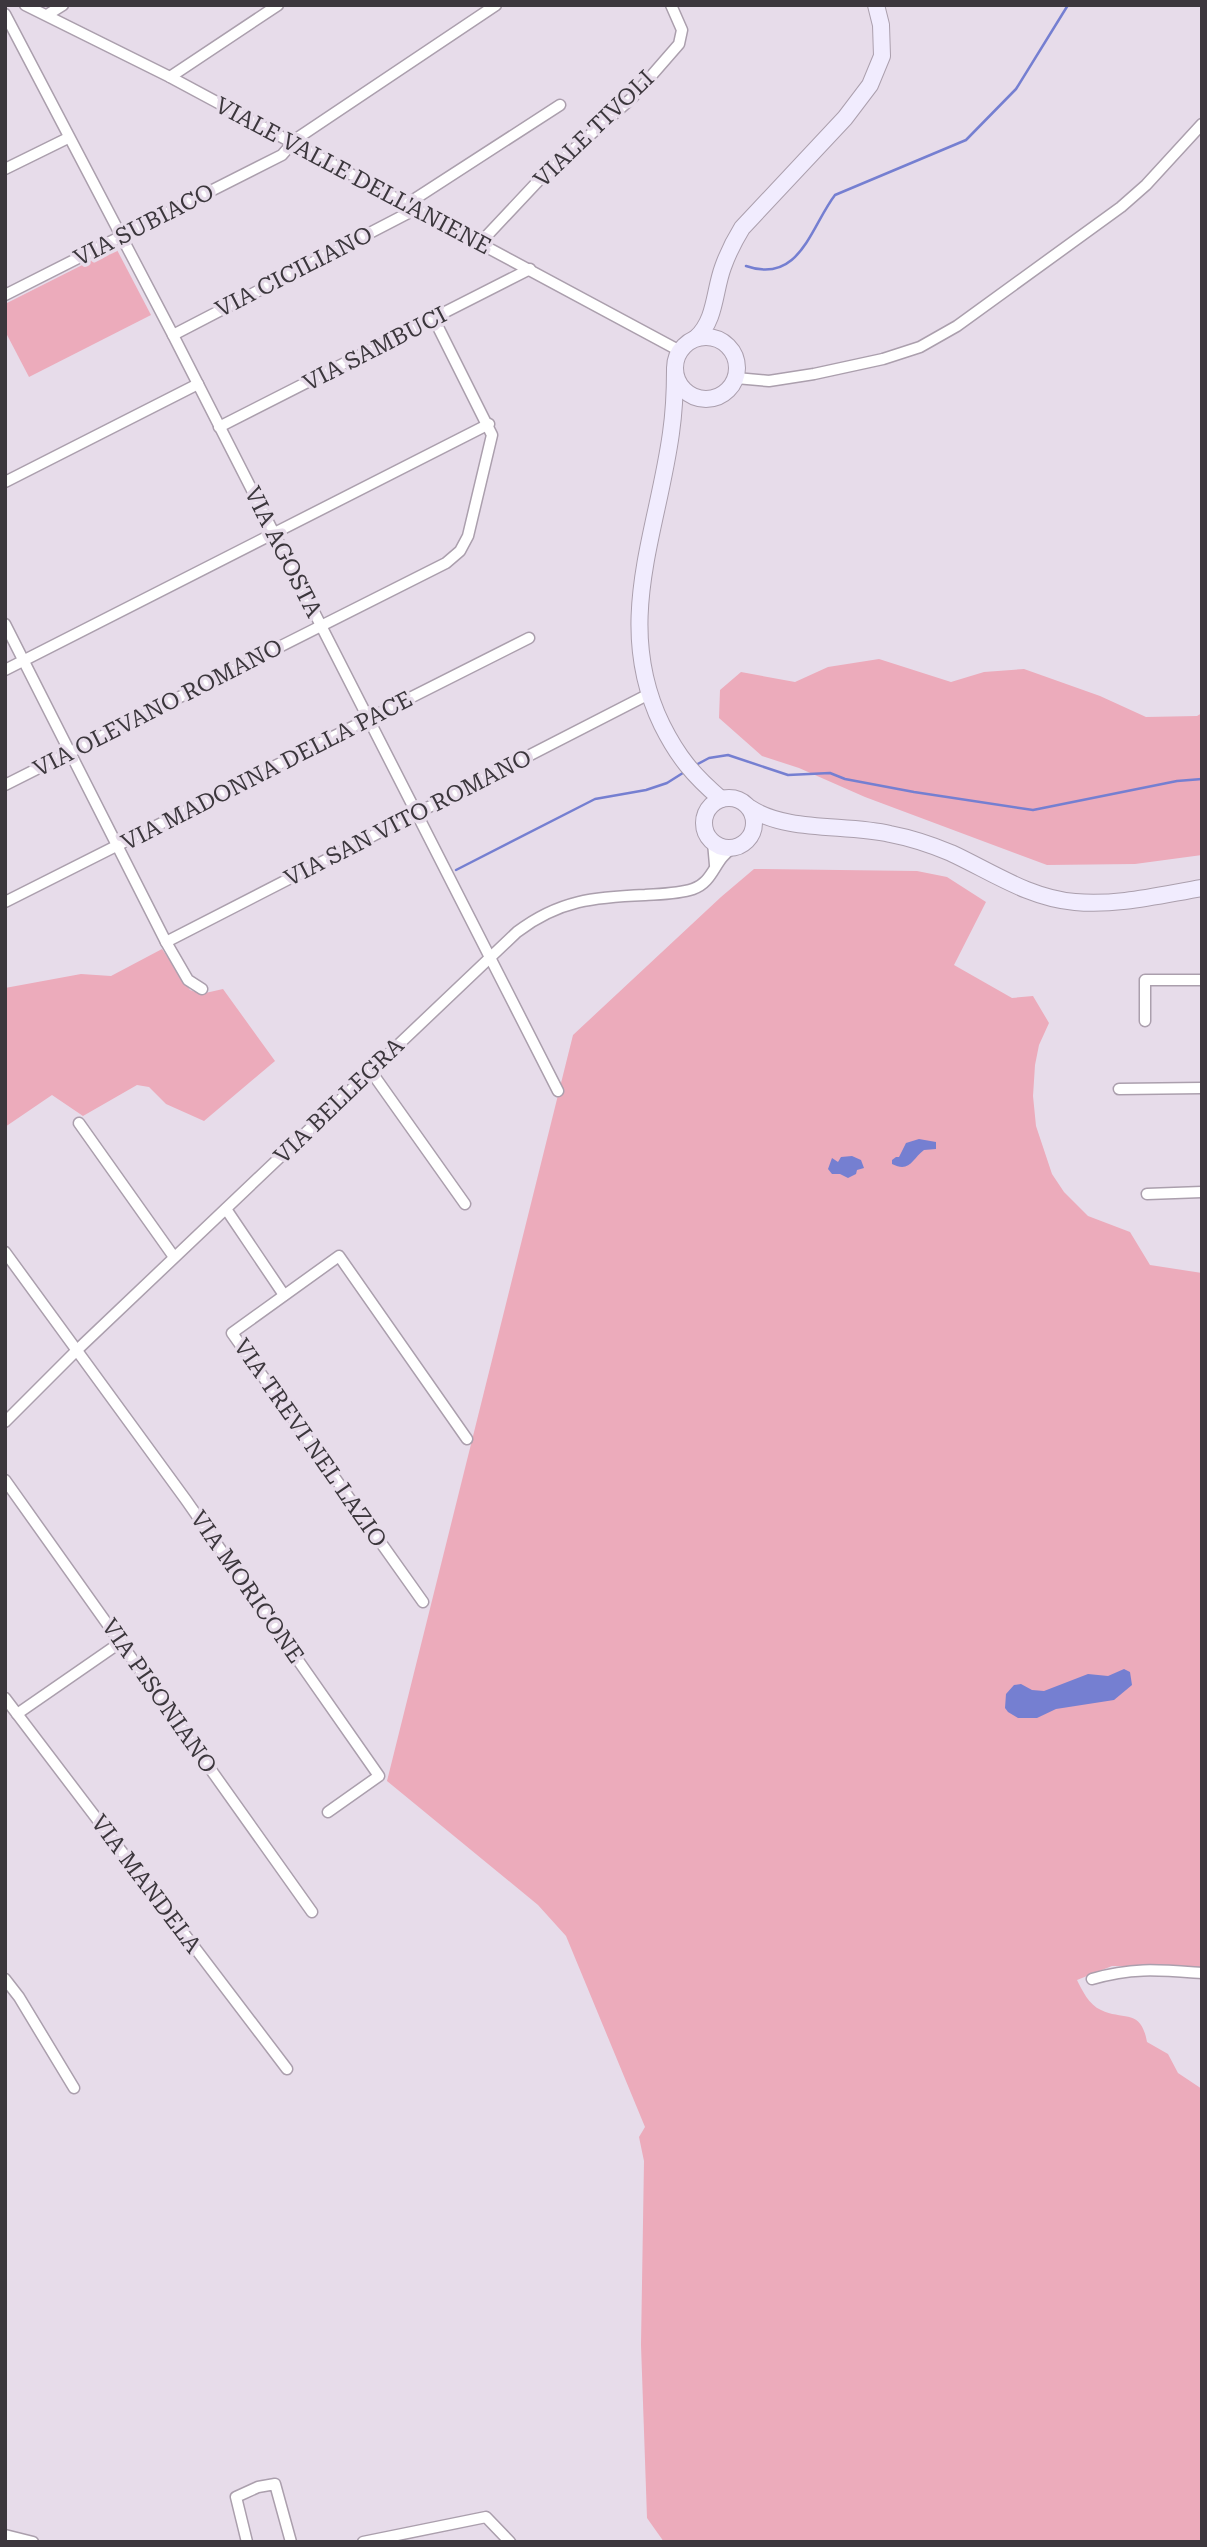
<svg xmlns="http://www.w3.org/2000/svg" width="1207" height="2547" viewBox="0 0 1207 2547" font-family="'Roboto Serif',serif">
<rect width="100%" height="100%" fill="#e7dcea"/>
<!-- green -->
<g fill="#ecabbb">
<polygon points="116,248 151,315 29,377 5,331 5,304"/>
<polygon points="879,659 951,682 984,672 1024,669 1100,696 1146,717 1197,716 1202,713 1202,855 1135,864 1047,865 865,797 799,768 762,756 719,718 720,690 741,672 795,682 828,667"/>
<path d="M754,869l163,2 30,6 39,25 -32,63 58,33 21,-2 16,27 -10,22 -4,20 -2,31 3,30 16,48 12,18 24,24 42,16 20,33 52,8v694l-90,-1 -35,14c5,10 12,25 24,30 23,11 40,-2 46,32l21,12 10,19 24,16v453h-538l-17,-24 -6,-173 3,-184 -5,-24 6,-10 -79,-191 -28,-31 -151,-124 186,-746 148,-138z"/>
<polygon points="162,949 190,990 201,994 223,989 275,1061 204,1121 166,1104 149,1087 137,1085 83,1116 52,1095 5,1127 5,988 81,974 111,976"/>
</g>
<!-- water -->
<g fill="#757fd1">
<path d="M919,1139l17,3v7l-12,1c-12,9 -14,23 -32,14v-4l4,-3h3l7,-14z"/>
<polygon points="852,1156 861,1160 864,1168 857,1170 856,1174 848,1178 840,1174 832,1174 828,1169 832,1158 838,1162 841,1157"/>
<polygon points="1124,1669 1130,1672 1132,1685 1114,1700 1056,1709 1037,1718 1018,1718 1008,1712 1005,1708 1006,1694 1014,1685 1021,1684 1032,1690 1044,1691 1088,1674 1108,1676"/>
</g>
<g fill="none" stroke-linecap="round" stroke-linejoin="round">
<!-- stream -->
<g stroke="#757fd1" stroke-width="2.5">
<path d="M746,266c54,19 65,-40 89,-71l131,-55 50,-51 52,-84"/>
<polyline points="694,766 709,758 728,755 788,775 830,773 845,779 914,792 1033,810 1177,781 1202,779"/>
<polyline points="456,870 595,799 646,790 667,783 686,771"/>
</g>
<defs>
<g id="street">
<polyline points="25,5 170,77 680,351"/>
<polyline points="5,14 173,335 558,1091"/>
<polyline points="47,15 63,5"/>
<polyline points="170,77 278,5"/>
<polyline points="5,169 68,138"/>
<polyline points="407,204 560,105"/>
<polyline points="480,243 541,178 632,98 679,44 682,30 671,5"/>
<polyline points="5,295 282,155 296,139 496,5"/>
<polyline points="173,335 416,209"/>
<polyline points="736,378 769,381 814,374 883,359 920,347 957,326 1121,207 1146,185 1202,124"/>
<polyline points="219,427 530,269"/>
<polyline points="5,482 198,384"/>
<polyline points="5,624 166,942 188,980 202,989"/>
<polyline points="5,670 489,424"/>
<polyline points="5,785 446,563 460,551 468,536 492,435 434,319"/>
<polyline points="713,842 715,865"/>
<polyline points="5,902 529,638"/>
<polyline points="166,942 649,694"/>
<polyline points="1145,1021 1145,980 1202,980"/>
<polyline points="370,1070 465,1204"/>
<polyline points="1119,1089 1202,1088"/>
<polyline points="79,1123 174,1257"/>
<polyline points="1147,1194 1202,1192"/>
<polyline points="226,1209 284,1295"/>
<polyline points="5,1252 186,1500 379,1776 328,1812"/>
<path d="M5,1422l71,-71 441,-419c42,-32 78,-35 128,-37 15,-1 33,-1 48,-6 21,-7 21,-30 40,-41"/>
<polyline points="5,1480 312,1912"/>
<polyline points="423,1602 232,1333 339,1256 467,1439"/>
<polyline points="5,1698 287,2069"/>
<polyline points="17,1714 121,1642"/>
<polyline points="5,1979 19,1997 74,2088"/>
<path d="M1092,1979c41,-12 68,-9 110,-6"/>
<polyline points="5,2535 33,2542"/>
<polyline points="247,2542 236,2497 258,2487 275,2484 291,2542"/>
<polyline points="363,2542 486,2517 510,2542"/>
</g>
<g id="secondary">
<circle cx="706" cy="368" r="31"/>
<path d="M696,338c20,-18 18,-47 27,-71 5,-14 11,-26 19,-39l103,-110 25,-33 12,-29 -1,-31 -5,-20"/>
<path d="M675,370c0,21 -1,42 -4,63 -14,102 -58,191 -9,292 16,32 31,50 59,74"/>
<circle cx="729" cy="823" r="25"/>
<path d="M750,808c36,24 96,16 140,26 21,4 42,11 61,19 41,19 78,45 124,49 42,4 85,-7 127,-14"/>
</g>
</defs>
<!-- street casing -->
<use href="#street" stroke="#ab9fad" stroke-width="13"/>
<!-- secondary casing -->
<use href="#secondary" stroke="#ab9fad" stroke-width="18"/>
<!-- street -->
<use href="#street" stroke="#fff" stroke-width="10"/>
<!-- secondary -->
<use href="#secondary" stroke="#f1ecfe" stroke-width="16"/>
</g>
<g text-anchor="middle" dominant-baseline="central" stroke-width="7" stroke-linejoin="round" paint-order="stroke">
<!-- street labels -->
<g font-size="23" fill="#3c373d" stroke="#e7dcea">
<text transform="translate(594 129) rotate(-44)">VIALE TIVOLI</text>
<text transform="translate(353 176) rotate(28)">VIALE VALLE DELL'ANIENE</text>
<text transform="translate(144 225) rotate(-27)">VIA SUBIACO</text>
<text transform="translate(294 272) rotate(-27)">VIA CICILIANO</text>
<text transform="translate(375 349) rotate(-27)">VIA SAMBUCI</text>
<text transform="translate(283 552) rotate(63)">VIA AGOSTA</text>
<text transform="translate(158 708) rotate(-27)">VIA OLEVANO ROMANO</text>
<text transform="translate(267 771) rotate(-27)">VIA MADONNA DELLA PACE</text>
<text transform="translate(408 818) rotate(-27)">VIA SAN VITO ROMANO</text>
<text transform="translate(339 1101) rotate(-44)">VIA BELLEGRA</text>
<text transform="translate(310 1443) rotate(55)">VIA TREVI NEL LAZIO</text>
<text transform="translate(247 1587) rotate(55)">VIA MORICONE</text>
<text transform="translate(159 1696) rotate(55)">VIA PISONIANO</text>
<text transform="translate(146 1884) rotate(53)">VIA MANDELA</text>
</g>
</g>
<!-- border -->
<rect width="1207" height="2547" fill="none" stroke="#3c373d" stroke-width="14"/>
</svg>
